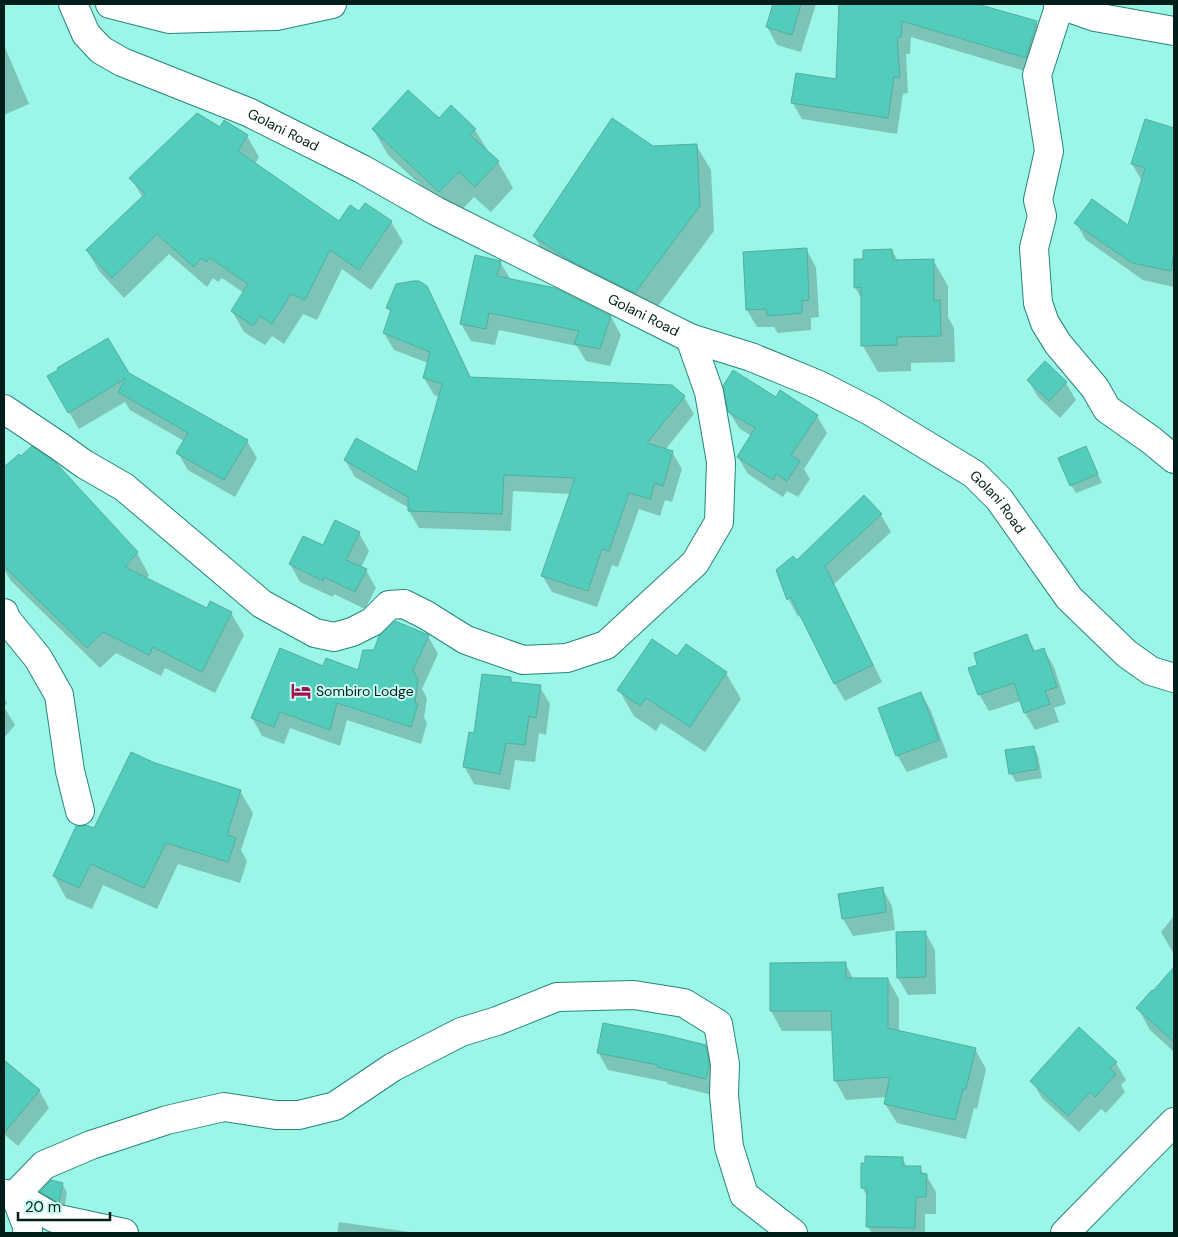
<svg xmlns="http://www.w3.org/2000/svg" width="1178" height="1237" viewBox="0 0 1178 1237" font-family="'DM Sans',sans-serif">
<rect width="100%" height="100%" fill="#9bf6e7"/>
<!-- shadow -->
<g fill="#0003">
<polygon points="774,4 816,4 801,52 777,45 767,27"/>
<polygon points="840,4 973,4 1036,23 1046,39 1035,74 911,37 910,54 906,54 908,93 903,94 897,134 802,119 792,102 837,81"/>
<polygon points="1161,4 1174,4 1174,6"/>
<polygon points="4,45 29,104 4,115"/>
<polygon points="439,120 475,130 490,154 498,162 513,188 491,212 474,197 455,217 388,155 373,129"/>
<polygon points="1146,120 1174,129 1174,287 1143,280 1086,240 1076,223 1129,227 1142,181 1132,164"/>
<polygon points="221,128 247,136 259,157 255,164 339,223 360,213 391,222 403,242 371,290 342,269 317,320 303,314 284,344 272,336 265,345 244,332 232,311 244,293 222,278 218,282 213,278 207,287 169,254 124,298 99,271 87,250 143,198 131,178"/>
<polygon points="696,145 711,170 714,231 650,317 548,260 534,236 653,148"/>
<polygon points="806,249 816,267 819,317 811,318 811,330 778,333 774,327 757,327 747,310 744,253"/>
<polygon points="892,250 898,261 933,260 948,286 948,317 954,328 955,362 911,363 911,371 878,372 863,346 862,300 855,287 865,260"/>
<polygon points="500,262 511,280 611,317 621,335 610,366 586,361 577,346 499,330 495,345 471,341 461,324"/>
<polygon points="426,287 436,304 471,378 672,386 684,397 694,414 665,450 672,452 682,469 672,502 665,500 660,516 639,509 618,567 612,565 597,607 552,592 542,575 570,494 513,491 511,531 419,528 409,511 409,508 355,477 345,460 417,474 439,397 434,395 424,378 428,363 394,350 384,333 391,313 388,308"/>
<polygon points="1045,363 1066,383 1076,400 1060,418 1038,397 1028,380"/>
<polygon points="128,374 247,441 257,458 235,497 188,470 178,453 184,441 130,410 125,402 79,429 48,377"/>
<polygon points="776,399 817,416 827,433 804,469 810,479 798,497 787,491 783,497 748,474 738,457 752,436 740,429 729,412"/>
<polygon points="18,455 137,553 149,575 146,579 207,610 231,613 244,635 215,693 165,668 161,676 116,653 100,668 11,581 4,569 4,554 12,546 5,534 4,534 4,469"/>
<polygon points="1090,456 1102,483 1076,493 1071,485"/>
<polygon points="881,515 891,532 834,584 882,682 845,701 835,684 801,614 798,617 789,600 778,570 797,561"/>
<polygon points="359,533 369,551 361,568 366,570 376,588 365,609 334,594 333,597 300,582 290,564 323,547"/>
<polygon points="428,636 438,654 422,689 427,698 424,718 427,723 421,744 347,720 340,746 290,728 284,744 262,736 252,718 324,668 359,672 375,652"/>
<polygon points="1027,636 1036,652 1044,650 1054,667 1066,704 1054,708 1059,722 1035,730 1025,713 1021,701 989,711 979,694 979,665"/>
<polygon points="678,658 726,673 741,699 705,752 661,723 656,731 634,716 619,690"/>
<polygon points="510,678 513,683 540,687 550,704 546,735 539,733 535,762 515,760 510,790 474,784 464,766"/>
<polygon points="921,693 931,711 948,757 907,772 897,755"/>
<polygon points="4,698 7,703 4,707 15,725 4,738"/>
<polygon points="1034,747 1038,756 1042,778 1016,782 1011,774 1007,752"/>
<polygon points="240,791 253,813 241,850 247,861 240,883 178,864 157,909 103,885 92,909 66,898 54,876 95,830"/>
<polygon points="882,888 892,906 895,930 853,936 843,919 839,895"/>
<polygon points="1174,916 1174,954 1161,932"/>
<polygon points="925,932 935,950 936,994 908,995 898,978"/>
<polygon points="845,963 854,980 888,979 899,999 899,1032 975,1049 986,1069 977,1109 974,1108 966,1139 897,1123 885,1104 887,1097 846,1100 835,1080 833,1031 782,1031 771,1011"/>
<polygon points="1174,969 1174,1052 1150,1030 1138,1008 1153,993"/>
<polygon points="705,1046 715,1064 716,1096 668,1084 667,1082 608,1070 598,1052"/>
<polygon points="1116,1063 1126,1080 1121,1085 1125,1092 1106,1113 1101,1109 1079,1132 1042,1098 1032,1081"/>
<polygon points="9,1065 39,1090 49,1108 18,1146 4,1134 4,1071"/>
<polygon points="902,1158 907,1167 920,1167 924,1175 926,1175 936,1192 936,1214 925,1214 925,1233 872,1233 868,1227 868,1198 862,1187 866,1164"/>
<polygon points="62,1184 67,1192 64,1210 46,1200 42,1192"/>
<polygon points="339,1222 416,1233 337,1233"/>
</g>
<!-- building -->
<g fill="#52ccbb" stroke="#53aea0">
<polygon points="773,4 801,4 792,35 766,27"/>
<polygon points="839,4 977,4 1037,21 1026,58 902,21 901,37 897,37 900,77 894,77 888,118 791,103 796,73 836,79"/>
<polygon points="408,90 439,118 451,105 476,129 470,135 499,161 475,187 459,172 439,192 372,129"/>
<polygon points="197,113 220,127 224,120 248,135 238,151 339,221 350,205 359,211 365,203 392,221 359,270 330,250 305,300 291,294 272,324 260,316 253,326 231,311 248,284 210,258 206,262 201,258 194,267 157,234 112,278 86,250 145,194 129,178"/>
<polygon points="612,118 653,146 697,144 700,206 635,293 569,260 533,236"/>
<polygon points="1145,119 1174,128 1174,253 1171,271 1132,263 1074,223 1092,199 1128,225 1145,168 1131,164"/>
<polygon points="807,248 809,300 802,301 802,313 767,316 766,309 746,310 743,252"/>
<polygon points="892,249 893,260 934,259 934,301 940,300 941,336 897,337 897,345 861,346 861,287 854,288 854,259 863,259 863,250"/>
<polygon points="475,255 501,261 497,276 555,288 611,316 600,349 574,344 579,331 489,313 486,329 460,324"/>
<polygon points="413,281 419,281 427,286 469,375 469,377 672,385 685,396 647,443 673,451 663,486 655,483 650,499 629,493 609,551 602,549 588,591 541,576 575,478 504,475 502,514 408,511 408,497 344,460 356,438 417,472 442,384 423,378 430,352 383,333 391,310 386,308 396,284"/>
<polygon points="108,338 129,373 248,440 224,480 176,453 188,433 118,392 126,378 68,413 47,376 58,370 57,368"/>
<polygon points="1045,361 1067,382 1049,401 1027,380"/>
<polygon points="733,370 776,397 780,390 818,415 791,455 800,461 787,481 776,474 773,480 737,457 755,428 728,412 723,386"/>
<polygon points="32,446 56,463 138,552 125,567 207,608 210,601 232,612 202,672 153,647 149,655 103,632 87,648 4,566 4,467 19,454 21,456"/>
<polygon points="1086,446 1098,474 1070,486 1058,458"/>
<polygon points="864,495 882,514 825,566 873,665 834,684 791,597 787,600 776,570 793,556 797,560"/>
<polygon points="335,520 360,532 346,560 367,569 355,592 324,577 323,581 289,564 303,536 323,545"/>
<polygon points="395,621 429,635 413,670 418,680 415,703 418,704 411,727 337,703 330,730 280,712 274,727 251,718 280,648 323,666 326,658 358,670 363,650 374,650 379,636"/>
<polygon points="1027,634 1033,652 1044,648 1057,687 1045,691 1050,704 1024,713 1014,683 978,695 968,668 977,665 974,653"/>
<polygon points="652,639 677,656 686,644 727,672 690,727 646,698 640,706 617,690"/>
<polygon points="482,674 511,677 511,682 541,685 536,718 529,716 525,745 506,743 500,774 463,767 469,732 474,733"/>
<polygon points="921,692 939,740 896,756 878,708"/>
<polygon points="1034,746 1038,769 1009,774 1005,750"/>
<polygon points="131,752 155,763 241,790 227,835 236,838 228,862 166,843 144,888 91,864 79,888 53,876 76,826 83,826 86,825 94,828"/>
<polygon points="883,887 886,912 842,919 838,894"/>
<polygon points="926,931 926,977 897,978 896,932"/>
<polygon points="846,962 846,978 888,978 888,1028 976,1048 966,1089 963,1089 955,1120 884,1104 890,1077 834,1081 831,1011 770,1011 770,963"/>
<polygon points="1174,967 1174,1042 1136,1008 1152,990 1153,991"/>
<polygon points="603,1023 665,1035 706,1045 709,1065 706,1079 657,1067 658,1065 597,1053"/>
<polygon points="1079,1027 1117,1062 1110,1068 1116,1074 1095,1097 1090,1092 1068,1116 1030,1081"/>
<polygon points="4,1060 40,1090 4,1133"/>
<polygon points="865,1156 903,1157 903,1166 921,1166 920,1173 927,1174 926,1197 916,1197 915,1228 866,1227 867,1188 861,1188 861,1163 865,1163"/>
<polygon points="51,1180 63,1183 59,1203 40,1192"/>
</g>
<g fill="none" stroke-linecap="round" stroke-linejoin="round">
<defs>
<g id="minor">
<path id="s1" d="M73,4l13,30 15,16 21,12 126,50 114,57 74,42 254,127 61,19 68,28 51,26 99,60 5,3 25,25 70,99 58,56 24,17 23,7"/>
<polyline points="110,4 169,19 276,16 332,4"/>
<polyline points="1058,4 1095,17 1174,31"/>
<polyline points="1060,4 1037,75 1049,151 1038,200 1042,216 1034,248 1038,303 1045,323 1058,344 1095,388 1107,409 1151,440 1174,459"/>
<polyline points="4,409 59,446 84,464 124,487 262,604 315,633 334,637 352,632 372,622 389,605 404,604 426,615 466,640 523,660 567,658 606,645 695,563 719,522 721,462 709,392 690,338"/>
<polyline points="4,613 6,619 38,658 59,695 70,771 80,811"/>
<polyline points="4,1194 15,1195 44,1165 91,1145 167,1120 224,1107 276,1115 299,1115 335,1106 393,1067 461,1032 497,1021 557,997 634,995 684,1003 718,1024 725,1064 724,1095 729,1147 744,1195 793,1233"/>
<polyline points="15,1195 54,1218 124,1233"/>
<polyline points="15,1195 28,1229 27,1233"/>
<polyline points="1065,1233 1174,1122"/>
</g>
</defs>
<!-- minor casing -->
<use href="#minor" stroke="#24867a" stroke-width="30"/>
<!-- minor -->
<use href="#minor" stroke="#fff" stroke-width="28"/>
</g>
<!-- icons -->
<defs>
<symbol id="hotel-bare" viewBox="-9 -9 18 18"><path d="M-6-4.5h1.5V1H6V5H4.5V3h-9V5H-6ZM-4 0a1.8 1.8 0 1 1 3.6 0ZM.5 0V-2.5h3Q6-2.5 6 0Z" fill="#a31051" stroke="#c8fcf2" stroke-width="2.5" paint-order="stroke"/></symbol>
</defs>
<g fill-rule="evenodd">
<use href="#hotel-bare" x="287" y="677" width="28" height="28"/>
</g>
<g text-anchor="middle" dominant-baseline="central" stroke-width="4" stroke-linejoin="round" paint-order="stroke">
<!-- street labels -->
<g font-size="14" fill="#011e1a" stroke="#c8fcf2">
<text stroke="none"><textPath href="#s1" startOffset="254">Golani Road</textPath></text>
<text stroke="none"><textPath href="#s1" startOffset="659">Golani Road</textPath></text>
<text stroke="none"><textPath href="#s1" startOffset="1064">Golani Road</textPath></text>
</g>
<!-- poi labels -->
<g font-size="14" fill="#011e1a" stroke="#c8fcf2" text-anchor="start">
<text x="316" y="691">Sombiro Lodge</text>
</g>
</g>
<!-- border -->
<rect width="1178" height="1237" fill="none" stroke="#011e1a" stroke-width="10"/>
<!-- scale -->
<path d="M18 1212v8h92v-8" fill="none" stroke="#011e1a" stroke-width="2.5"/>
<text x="25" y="1212" font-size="15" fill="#011e1a" stroke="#c8fcf2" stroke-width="4" paint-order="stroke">20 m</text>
</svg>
